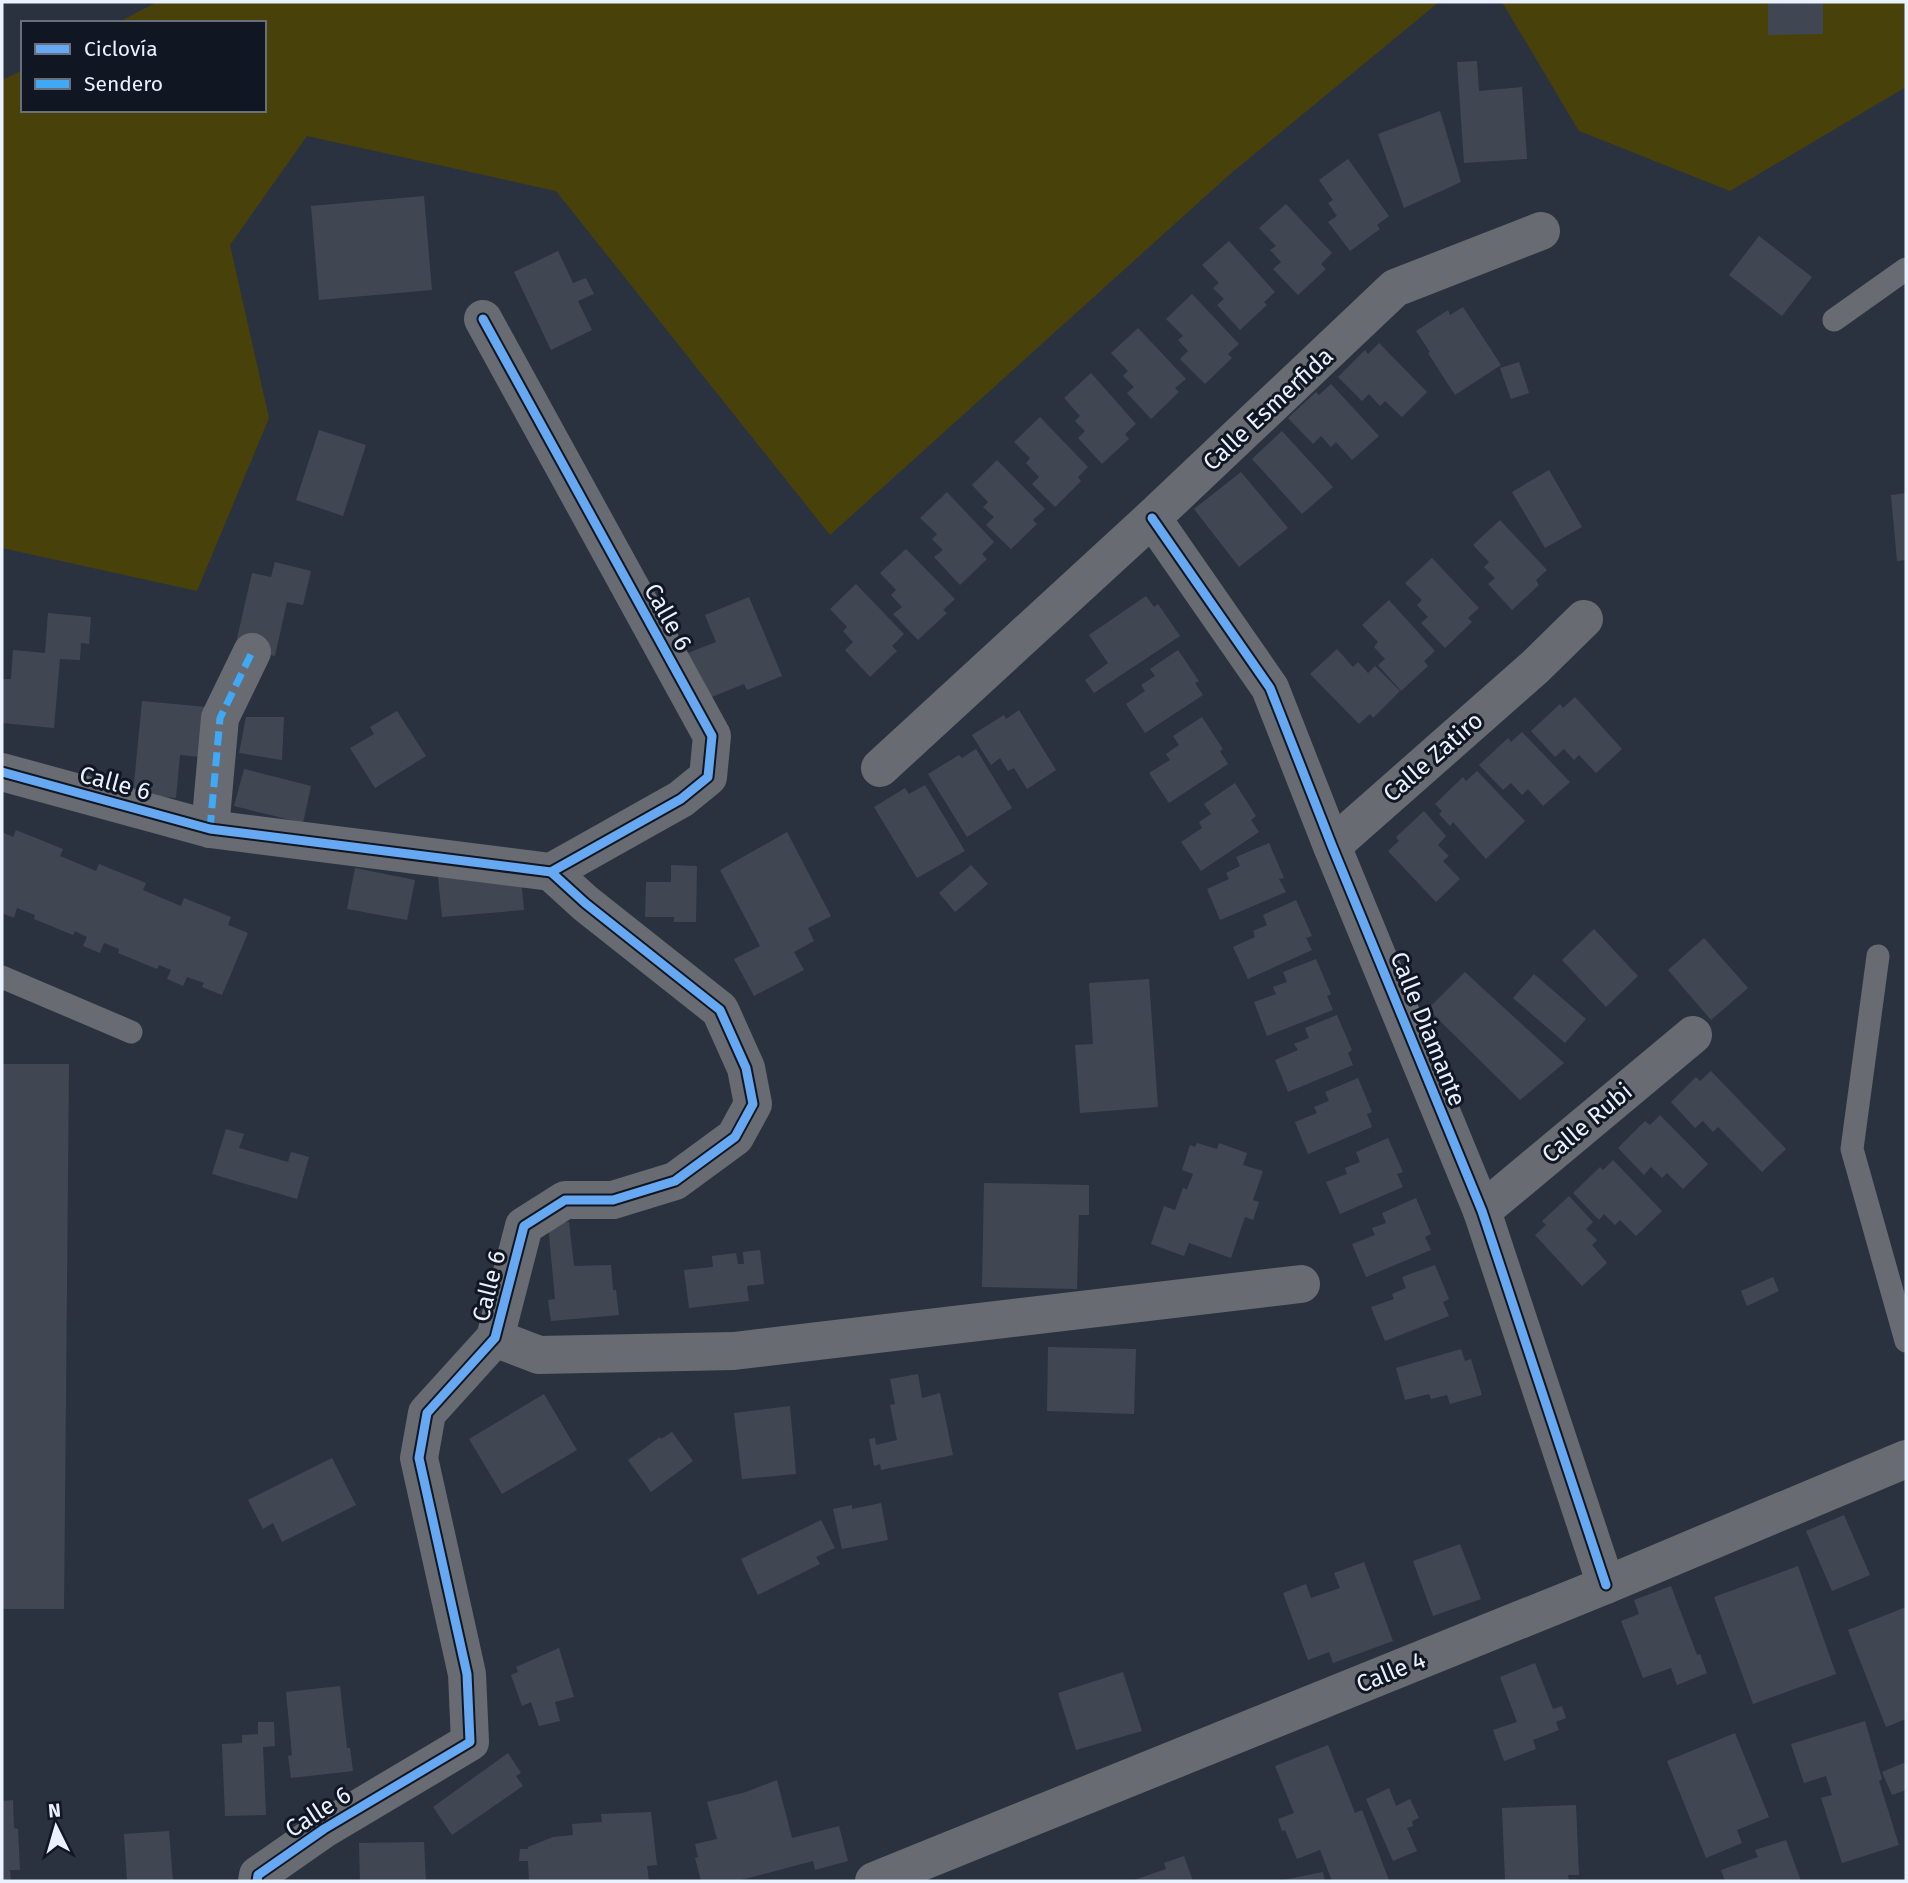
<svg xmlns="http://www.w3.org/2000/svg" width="1908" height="1883" viewBox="0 0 1908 1883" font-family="'Fira Sans',sans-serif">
<rect width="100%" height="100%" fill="#2a3240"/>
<!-- green -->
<g fill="#49410a">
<polygon points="157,2 1439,2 1229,175 830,535 556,191 307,136 230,245 269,418 197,591 2,548 2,80 23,70 23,110 264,110 264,23 117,23"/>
<polygon points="1502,2 1906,2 1906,87 1730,191 1579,131"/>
</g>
<!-- building -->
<g fill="#414752">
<polygon points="1768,2 1823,2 1823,34 1768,35"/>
<polygon points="1477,61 1479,91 1522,87 1527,159 1464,163 1457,62"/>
<polygon points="1440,111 1461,182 1404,208 1378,134"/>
<polygon points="1348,159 1389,216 1377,225 1380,229 1350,251 1328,222 1337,216 1328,203 1333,200 1319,180"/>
<polygon points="424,196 432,290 319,300 311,206"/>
<polygon points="1286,204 1332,253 1321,264 1326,269 1298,295 1273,269 1281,262 1270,250 1276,246 1259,228"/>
<polygon points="1759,236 1812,277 1782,316 1729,275"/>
<polygon points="1229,241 1275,292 1264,302 1267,305 1240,330 1217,305 1224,299 1213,288 1219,283 1202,265"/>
<polygon points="558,251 573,283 586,278 594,294 578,301 592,330 551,350 514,272"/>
<polygon points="1192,294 1239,344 1228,354 1232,358 1205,384 1180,359 1188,351 1178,340 1183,336 1166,319"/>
<polygon points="1463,307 1501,365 1455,395 1428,353 1430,352 1416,331 1448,310 1450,315"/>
<polygon points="1138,328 1186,379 1175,388 1179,392 1151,419 1127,393 1134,387 1123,376 1128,371 1111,353"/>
<polygon points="1379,343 1427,392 1402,417 1385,401 1380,406 1369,394 1362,401 1338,377 1365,350 1368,354"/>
<polygon points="1519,362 1529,393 1511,399 1500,368"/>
<polygon points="1091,373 1136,424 1125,434 1129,439 1102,464 1078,438 1085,431 1075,421 1080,416 1064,398"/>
<polygon points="1331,384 1379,436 1352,460 1336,442 1331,447 1321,436 1313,444 1288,418 1316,392 1319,395"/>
<polygon points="1040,417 1088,467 1078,477 1081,481 1055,507 1032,484 1039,477 1026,463 1030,458 1014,442"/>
<polygon points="319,430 366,445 343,516 296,500"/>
<polygon points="1282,431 1333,487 1302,514 1252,459"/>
<polygon points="997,460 1045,509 1033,520 1037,524 1011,549 986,525 994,517 983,507 988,502 972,485"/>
<polygon points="1549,470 1582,527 1545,548 1512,492"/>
<polygon points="1241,472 1288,528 1239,567 1194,509"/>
<polygon points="947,492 994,542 982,554 987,559 960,585 934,557 943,550 932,539 937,534 920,518"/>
<polygon points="1906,493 1906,560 1897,561 1891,495"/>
<polygon points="1500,520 1547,570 1536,580 1539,585 1512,610 1488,584 1495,578 1484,567 1489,562 1473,545"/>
<polygon points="906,549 955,599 943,610 947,613 918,640 893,614 902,607 891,595 896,590 880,573"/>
<polygon points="1432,558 1479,608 1468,618 1472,622 1445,648 1421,623 1428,617 1417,605 1422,600 1405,583"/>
<polygon points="275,562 311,571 303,605 287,602 275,656 235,647 252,573 271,577"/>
<polygon points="856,584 904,634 892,646 897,651 870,677 845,650 853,642 843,631 847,627 830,609"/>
<polygon points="1146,596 1154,607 1158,604 1180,636 1094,693 1085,680 1108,663 1089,635"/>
<polygon points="749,597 782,676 747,690 744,684 707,699 688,653 716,642 705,615"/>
<polygon points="1389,600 1435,651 1424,661 1428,666 1401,691 1378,665 1385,659 1374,647 1378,642 1362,625"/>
<polygon points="48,613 91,617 89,644 81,643 80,660 60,659 54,728 2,723 2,679 11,679 13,650 45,653"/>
<polygon points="1337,649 1353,667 1358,662 1368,673 1375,666 1400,691 1373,718 1370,714 1359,724 1310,674"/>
<polygon points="1178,650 1199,681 1195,683 1203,695 1145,733 1126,704 1145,691 1141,685 1155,676 1150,669"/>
<polygon points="1575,697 1622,749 1596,773 1579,755 1574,760 1564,749 1555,757 1531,731 1560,704 1563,708"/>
<polygon points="142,701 206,707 201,757 180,755 176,798 133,794"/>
<polygon points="1019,710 1056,770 1027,789 1014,768 1008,771 1000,758 991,765 972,735 1004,715 1006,719"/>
<polygon points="397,711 426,756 375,788 350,748 374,734 370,727"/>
<polygon points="246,717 284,717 282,760 239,753"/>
<polygon points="1202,717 1223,749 1220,751 1228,764 1169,803 1149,773 1170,760 1166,754 1179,745 1173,736"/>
<polygon points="1522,732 1570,782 1543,806 1528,789 1522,795 1511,783 1503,790 1479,765 1508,738 1511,742"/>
<polygon points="976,749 1012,808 967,837 928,774 959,755 962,758"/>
<polygon points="244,769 311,786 303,823 234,806"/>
<polygon points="1477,771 1525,821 1486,859 1453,822 1450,826 1439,814 1442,811 1435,804 1463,777 1466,781"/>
<polygon points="1235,783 1256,816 1251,820 1259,832 1201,871 1181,842 1202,828 1199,822 1211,814 1204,804"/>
<polygon points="925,785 965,851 917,878 874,807 905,788 909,794"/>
<polygon points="1424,811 1446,836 1438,845 1449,856 1443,861 1460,879 1436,902 1388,851 1399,841 1396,837"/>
<polygon points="16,830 63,849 60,856 96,871 99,864 146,883 143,890 181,906 184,898 231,917 228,925 248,933 222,995 202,987 204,983 187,977 183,986 167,979 171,970 159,965 157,969 118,953 119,949 104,943 100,953 83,946 87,937 75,931 73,935 34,919 35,915 17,908 14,918 2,913 2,832 13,837"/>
<polygon points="787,832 831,916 808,928 814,941 794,952 804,970 754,996 734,959 760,946 720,870"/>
<polygon points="1269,843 1284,878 1279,879 1286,892 1220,920 1207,889 1229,879 1226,873 1240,866 1236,857"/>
<polygon points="671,865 697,866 696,922 674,922 674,917 645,917 646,882 671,882"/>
<polygon points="971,865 988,884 955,912 939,893"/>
<polygon points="355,868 415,880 407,920 347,909"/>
<polygon points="520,869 524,910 442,917 438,877"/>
<polygon points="1296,900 1312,936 1306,938 1312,950 1248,979 1233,947 1255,937 1253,931 1267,925 1263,915"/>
<polygon points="1594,929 1638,976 1606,1007 1562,960"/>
<polygon points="1704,938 1748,988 1711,1020 1668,970"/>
<polygon points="1316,959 1331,994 1327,996 1333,1010 1267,1036 1254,1002 1276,994 1273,987 1287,982 1283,972"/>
<polygon points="1465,972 1564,1063 1520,1100 1428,1009"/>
<polygon points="1534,974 1586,1019 1565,1043 1513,998"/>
<polygon points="1149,979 1158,1107 1080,1113 1075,1045 1093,1044 1089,983"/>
<polygon points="1337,1015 1352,1050 1348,1053 1353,1065 1288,1092 1275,1060 1298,1050 1294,1044 1309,1038 1305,1028"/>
<polygon points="2,1064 69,1064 64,1609 2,1609"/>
<polygon points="1711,1071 1786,1149 1762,1172 1718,1127 1713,1132 1703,1121 1695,1128 1671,1102 1696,1077 1700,1081"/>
<polygon points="1358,1078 1372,1112 1367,1114 1372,1127 1308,1154 1295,1122 1317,1113 1314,1107 1329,1101 1325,1092"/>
<polygon points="1660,1115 1708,1164 1683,1189 1667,1173 1662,1178 1651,1167 1644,1175 1618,1148 1645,1121 1650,1125"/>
<polygon points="226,1129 244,1134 239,1148 288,1162 291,1152 309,1157 297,1199 212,1174"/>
<polygon points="1388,1138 1403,1172 1397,1174 1403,1187 1340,1214 1326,1182 1347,1174 1345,1168 1360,1162 1356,1152"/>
<polygon points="1197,1143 1217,1149 1219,1143 1247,1153 1243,1165 1263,1171 1253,1200 1259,1202 1253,1220 1245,1217 1231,1258 1189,1243 1184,1256 1151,1244 1164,1206 1175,1210 1183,1188 1187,1189 1193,1174 1182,1170 1190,1145 1195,1147"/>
<polygon points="1613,1160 1662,1211 1636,1236 1620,1220 1615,1225 1604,1214 1599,1220 1573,1193 1600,1167 1603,1170"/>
<polygon points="984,1183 1089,1185 1089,1215 1079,1215 1077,1289 982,1287"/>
<polygon points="1569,1196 1593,1222 1586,1229 1597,1240 1592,1245 1607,1263 1582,1286 1535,1235 1546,1225 1542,1221"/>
<polygon points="1416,1198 1431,1234 1425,1237 1431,1250 1366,1277 1352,1244 1375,1235 1372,1228 1386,1223 1382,1213"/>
<polygon points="569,1222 574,1266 611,1265 613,1290 616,1290 619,1315 551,1321 548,1300 555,1299 548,1224"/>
<polygon points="760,1250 764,1284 747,1286 749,1301 689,1308 684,1270 713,1267 712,1256 736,1253 738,1264 744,1264 743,1252"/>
<polygon points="1435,1265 1449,1299 1443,1302 1449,1316 1385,1341 1371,1307 1394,1299 1392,1294 1406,1288 1402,1277"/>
<polygon points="1773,1277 1779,1291 1747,1306 1741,1291"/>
<polygon points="1048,1347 1136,1349 1134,1414 1047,1411"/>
<polygon points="1461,1349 1465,1361 1471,1359 1482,1395 1450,1404 1447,1395 1431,1399 1429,1394 1405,1400 1396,1368"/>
<polygon points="918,1374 922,1398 940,1393 953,1455 881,1470 880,1464 874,1466 869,1439 875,1438 876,1445 897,1440 890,1405 895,1404 890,1379"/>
<polygon points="544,1394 577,1450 502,1494 469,1439"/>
<polygon points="790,1406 796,1474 742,1479 734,1413"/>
<polygon points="672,1432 693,1461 651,1492 628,1460 660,1437 661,1439"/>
<polygon points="332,1458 356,1505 282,1542 273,1523 263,1529 248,1500"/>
<polygon points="881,1503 888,1540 842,1549 833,1509 852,1505 852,1509"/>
<polygon points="1844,1515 1870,1575 1832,1591 1806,1531"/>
<polygon points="821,1520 835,1548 816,1557 820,1564 758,1595 741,1559"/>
<polygon points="1460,1544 1481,1599 1433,1616 1413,1561"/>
<polygon points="1364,1562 1393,1641 1333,1663 1329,1652 1308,1660 1283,1593 1306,1584 1311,1598 1340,1588 1334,1573"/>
<polygon points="1798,1566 1836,1674 1753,1704 1714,1597"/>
<polygon points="1671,1586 1697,1655 1700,1654 1707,1673 1677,1685 1671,1668 1643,1678 1621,1621 1639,1614 1634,1600"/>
<polygon points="1906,1607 1906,1719 1886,1727 1848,1630"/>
<polygon points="559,1648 574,1697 555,1702 560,1721 539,1726 531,1702 522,1706 511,1675 518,1672 516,1667"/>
<polygon points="1535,1663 1553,1709 1562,1706 1566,1718 1556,1722 1559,1730 1533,1740 1536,1749 1504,1761 1493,1730 1517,1722 1500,1677"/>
<polygon points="1123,1672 1142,1731 1076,1750 1058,1693"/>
<polygon points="340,1686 347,1748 350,1748 353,1771 291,1778 288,1756 292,1755 286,1692"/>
<polygon points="1865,1721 1882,1779 1879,1781 1899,1845 1842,1863 1821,1798 1832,1795 1826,1776 1804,1783 1791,1744"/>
<polygon points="258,1722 274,1722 275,1746 263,1747 266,1815 225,1816 222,1744 242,1743 242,1735 258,1734"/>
<polygon points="1735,1733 1769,1817 1737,1830 1742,1843 1706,1858 1667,1761"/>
<polygon points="1328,1745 1355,1813 1362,1810 1389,1880 1332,1881 1320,1850 1297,1859 1285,1830 1282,1831 1278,1819 1294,1813 1275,1766"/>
<polygon points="508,1753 521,1773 516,1776 523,1786 452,1835 433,1807"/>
<polygon points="1906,1762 1906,1790 1892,1795 1882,1772"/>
<polygon points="777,1780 792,1838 839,1826 848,1861 815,1870 813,1861 737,1881 701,1881 695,1858 698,1857 695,1844 717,1839 707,1802 746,1792"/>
<polygon points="1389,1788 1396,1806 1410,1799 1419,1818 1412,1821 1413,1826 1407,1828 1417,1851 1393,1861 1366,1799"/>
<polygon points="13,1800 14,1828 18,1829 20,1870 10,1870 11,1881 2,1881 2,1801"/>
<polygon points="1576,1805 1579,1875 1568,1875 1569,1881 1505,1881 1502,1808"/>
<polygon points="651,1812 657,1865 647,1866 649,1881 529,1881 528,1861 519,1861 520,1849 528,1849 528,1847 553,1837 573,1835 572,1824 602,1822 601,1814"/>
<polygon points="169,1831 173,1881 127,1881 124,1834"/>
<polygon points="1786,1840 1801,1881 1725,1881 1721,1870 1758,1857 1755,1850"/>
<polygon points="424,1842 426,1881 360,1881 359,1843"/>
<polygon points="1184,1856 1193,1881 1131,1881 1166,1869 1164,1863"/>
<polygon points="1323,1872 1325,1881 1283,1881 1283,1880"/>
</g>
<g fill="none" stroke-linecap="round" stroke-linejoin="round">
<!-- lane -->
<g stroke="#686b71" stroke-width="23">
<polyline points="1834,320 1906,269"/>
<polyline points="1878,956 1852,1149 1906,1341"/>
<polyline points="2,977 131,1032"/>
</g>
<!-- street -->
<g stroke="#686b71" stroke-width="38">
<polyline points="1152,518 1270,688 1332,846 1482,1211 1606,1585"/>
<polyline points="880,768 1152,518 1395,288 1541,231"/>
<polyline points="2,772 210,829 551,872 681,799 708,777 712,736 483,319"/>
<polyline points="210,829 220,718 252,652"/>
<polyline points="1332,846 1535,667 1584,619"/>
<polyline points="1482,1211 1693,1035"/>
<polyline points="495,1338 539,1355 734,1351 1301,1284"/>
<polyline points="257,1881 258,1875 324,1829 470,1742 467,1674 419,1458 427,1413 495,1338 524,1226 565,1200 613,1200 675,1181 735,1137 753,1104 746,1068 720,1010 585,903 551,872"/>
<polyline points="874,1881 1606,1585 1906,1459"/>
</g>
<!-- quiet -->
<polyline stroke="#3fa9f5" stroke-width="7" stroke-dasharray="14 7" stroke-linecap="butt" points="210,829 220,718 252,652"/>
<defs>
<g id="cycleway">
<polyline points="1152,518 1270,688 1332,846 1482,1211 1606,1585"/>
<polyline points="2,772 210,829 551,872 681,799 708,777 712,736 483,319"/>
<polyline points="257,1881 258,1875 324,1829 470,1742 467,1674 419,1458 427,1413 495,1338 524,1226 565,1200 613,1200 675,1181 735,1137 753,1104 746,1068 720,1010 585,903 551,872"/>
</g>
</defs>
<!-- cycleway casing -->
<use href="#cycleway" stroke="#111722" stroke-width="13"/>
<!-- cycleway -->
<use href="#cycleway" stroke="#66a8f1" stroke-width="9"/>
</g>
<g text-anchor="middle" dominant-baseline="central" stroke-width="6" stroke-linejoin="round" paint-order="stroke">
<!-- street labels -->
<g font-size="24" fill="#eaf1ff" stroke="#111722">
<text transform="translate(1268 409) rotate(-43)">Calle Esmerfida</text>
<text transform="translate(668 617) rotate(61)">Calle 6</text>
<text transform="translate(1433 757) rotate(-41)">Calle Zatiro</text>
<text transform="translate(115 783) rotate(15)">Calle 6</text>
<text transform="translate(1428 1029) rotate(68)">Calle Diamante</text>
<text transform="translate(1587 1123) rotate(-40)">Calle Rubi</text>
<text transform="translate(489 1286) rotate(-76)">Calle 6</text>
<text transform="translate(1391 1672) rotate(-22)">Calle 4</text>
<text transform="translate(318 1812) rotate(-33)">Calle 6</text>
</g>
</g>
<!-- border -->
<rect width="1908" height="1883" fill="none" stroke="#eaf1ff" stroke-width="7"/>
<!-- legend -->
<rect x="21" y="21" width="245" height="91" fill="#111722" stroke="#686e7a" stroke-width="2"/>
<rect x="35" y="44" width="35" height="10" fill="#66a8f1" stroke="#686e7a" stroke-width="2"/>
<text x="84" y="56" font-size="21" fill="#eaf1ff">Ciclovía</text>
<rect x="35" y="79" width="35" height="10" fill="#3fa9f5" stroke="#686e7a" stroke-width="2"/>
<text x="84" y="91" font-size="21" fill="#eaf1ff">Sendero</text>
<!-- north arrow -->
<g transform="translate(56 1827) rotate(355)" stroke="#111722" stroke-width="5" paint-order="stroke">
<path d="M0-5L12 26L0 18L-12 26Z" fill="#eaf1ff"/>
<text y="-10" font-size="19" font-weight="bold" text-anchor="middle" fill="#eaf1ff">N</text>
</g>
</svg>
